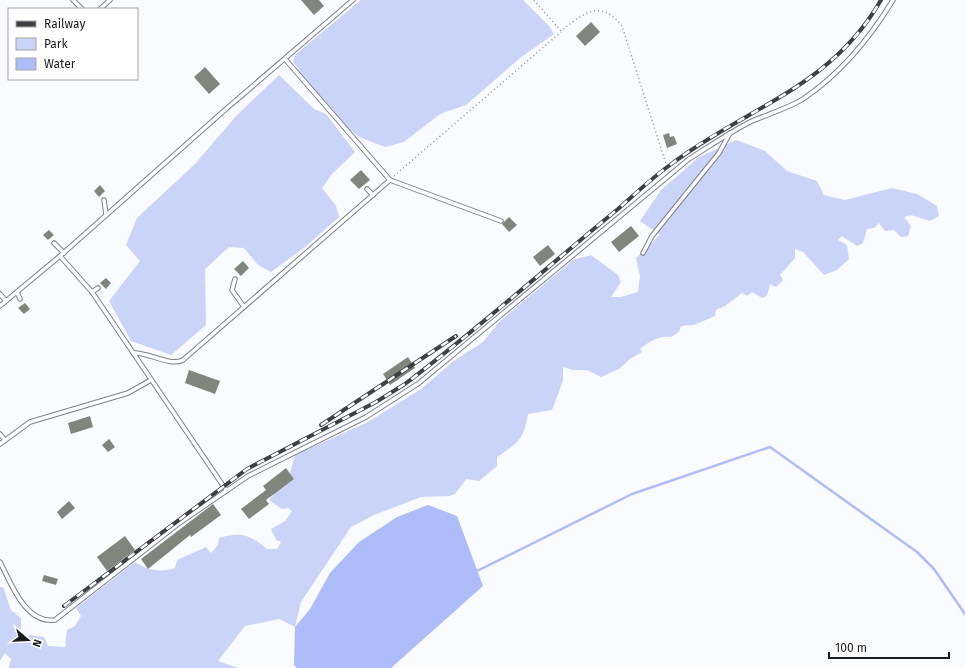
<svg xmlns="http://www.w3.org/2000/svg" width="965" height="668" viewBox="0 0 965 668" font-family="'Fira Sans',sans-serif">
<rect width="100%" height="100%" fill="#f9fbff"/>
<!-- green -->
<g fill="#cad4f8">
<polygon points="361,0 523,0 549,26 554,34 520,58 466,105 440,114 404,142 385,147 359,137 338,120 331,108 304,78 293,61 296,54"/>
<polygon points="279,75 314,109 326,114 355,152 332,174 322,188 336,206 339,217 305,247 271,272 258,265 244,248 229,247 205,269 206,325 171,355 131,341 109,301 140,261 126,245 137,218 195,164 236,116"/>
<path d="M736,140l29,11 22,20 30,10 7,14 21,5 47,-12 25,6 20,12 2,10 -9,5 -19,-6 -7,2 7,9 -3,10 -7,1 -7,-7 -9,1 -6,-8 -5,5 -7,1 -4,14 -6,3 -15,-10 -4,4 9,5 2,14 -12,11 -13,5 -21,-23 -8,-3v9l-15,17 3,5 -7,7 -6,-3 -3,12 -5,2 -10,-6 -5,4 -5,-3 -17,13 -9,4 -1,6 -21,9 -13,1 -2,6 -8,5c-12,-1 -21,4 -31,12l2,3 -12,7 -11,10 -18,8 -14,-7h-14l-10,-3v14l-11,29 -24,4c-5,27 -9,28 -31,43v9l-18,15 -13,-2 -11,15 -6,2 -28,1 -47,18 -23,12 -50,75 -6,25 -16,-8 -34,7 -27,35 20,7h-229l2,-9 -6,-6 -5,8v-74h3l8,23 10,8v11l-3,6 2,9 10,-9 14,2 4,9 17,1 2,-17 8,-4 6,-10 -5,-8 59,-46c11,8 27,11 40,6l2,-8 29,-13 5,6 7,-8 1,-7c22,-6 30,-4 48,11h10l4,-7 -5,-2 -5,-11 14,-8 7,-10 -4,-3 -6,1 -13,-9 21,-27 5,-18 73,-33 53,-33 34,-29 28,-18 17,-21 73,-61 18,-5 27,20 3,7 -10,15h10l17,-5 2,-16 -4,-18 24,-23 -20,-14 21,-31 38,-33z"/>
</g>
<!-- water -->
<polygon fill="#aebdfa" points="428,505 457,516 483,586 391,668 297,668 294,665 295,627 310,609 330,573 359,542 397,517"/>
<g fill="none" stroke-linecap="round" stroke-linejoin="round">
<!-- stream -->
<polyline stroke="#aebdfa" stroke-width="2.5" points="477,571 632,494 770,447 917,552 934,569 965,614"/>
</g>
<!-- building -->
<g fill="#81867c">
<polygon points="301,0 319,0 324,6 314,15"/>
<polygon points="591,22 600,32 585,46 576,36"/>
<polygon points="205,67 220,84 209,94 194,77"/>
<polygon points="669,133 670,137 674,136 677,144 667,148 663,135"/>
<polygon points="361,170 370,180 359,189 350,180"/>
<polygon points="100,185 105,191 99,197 94,191"/>
<polygon points="509,217 517,225 509,232 502,224"/>
<polygon points="631,226 639,236 619,252 611,242"/>
<polygon points="49,230 54,235 48,240 43,235"/>
<polygon points="548,245 555,254 540,266 533,257"/>
<polygon points="243,261 249,268 241,276 234,269"/>
<polygon points="106,278 111,283 106,289 100,283"/>
<polygon points="25,303 30,309 24,314 18,308"/>
<polygon points="408,357 415,368 390,385 383,374"/>
<polygon points="189,370 220,381 215,394 185,383"/>
<polygon points="90,416 93,427 71,434 68,423"/>
<polygon points="109,439 115,447 108,452 102,445"/>
<polygon points="286,468 294,479 266,500 269,504 249,519 241,509 266,490 263,486"/>
<polygon points="69,501 75,508 62,519 57,512"/>
<polygon points="213,504 221,515 191,537 190,535 148,569 141,559"/>
<polygon points="125,536 135,550 107,571 97,557"/>
<polygon points="44,575 58,579 56,585 42,581"/>
</g>
<g fill="none" stroke-linecap="round" stroke-linejoin="round">
<defs>
<g id="lane">
<polyline points="73,0 82,9"/>
<polyline points="100,9 110,0"/>
<polyline points="285,59 390,180 501,221"/>
<polyline points="367,189 373,195"/>
<polyline points="104,200 106,214"/>
<polyline points="54,243 64,253"/>
<polyline points="643,253 652,236 719,153 730,133"/>
<polyline points="60,256 92,292 226,490"/>
<polyline points="235,279 232,290 244,307"/>
<polyline points="17,292 20,299"/>
<polyline points="92,292 98,288"/>
<polyline points="0,294 6,301"/>
<polyline points="0,306 60,256 226,109 353,0"/>
<path d="M133,353c16,-1 37,14 50,7l207,-180"/>
<polyline points="0,434 5,440"/>
<polyline points="0,444 30,422 128,393 151,380"/>
<path d="M0,562c11,21 25,62 55,58l123,-96 70,-48 118,-59 53,-34 270,-224c21,-13 41,-27 63,-38 17,-7 36,-13 51,-22 37,-25 67,-61 90,-99"/>
</g>
</defs>
<!-- lane casing -->
<use href="#lane" stroke="#7d808a" stroke-width="5.5"/>
<!-- path -->
<g stroke="#8e9094" stroke-width="1.5" stroke-dasharray="1 3" stroke-linecap="butt">
<path d="M534,0l27,31c25,-20 40,-31 61,-5l43,135 4,7"/>
<polyline points="394,176 561,32"/>
</g>
<!-- lane -->
<use href="#lane" stroke="#fff" stroke-width="3.5"/>
<defs>
<g id="rail">
<polyline points="321,425 456,336"/>
<path d="M64,606l183,-137 129,-67 29,-18c73,-55 142,-117 213,-175 17,-15 34,-31 52,-44 76,-58 160,-76 211,-165"/>
</g>
</defs>
<!-- rail casing -->
<use href="#rail" stroke="#3f4044" stroke-width="4"/>
<!-- rail -->
<use href="#rail" stroke="#fff" stroke-width="2.5" stroke-dasharray="8" stroke-linecap="butt"/>
</g>
<!-- legend -->
<rect x="8" y="8" width="130" height="72" fill="#ffffff" stroke="#a3a4a5"/>
<rect x="16" y="21" width="20" height="6" fill="#3f4044" stroke="#a3a4a5"/>
<text x="44" y="28" font-size="12" fill="#1a1b1f">Railway</text>
<rect x="16" y="38" width="20" height="12" fill="#cad4f8" stroke="#a3a4a5"/>
<text x="44" y="48" font-size="12" fill="#1a1b1f">Park</text>
<rect x="16" y="58" width="20" height="12" fill="#aebdfa" stroke="#a3a4a5"/>
<text x="44" y="68" font-size="12" fill="#1a1b1f">Water</text>
<!-- north arrow -->
<g transform="translate(28 640) rotate(109)" stroke="#ffffff" stroke-width="3" paint-order="stroke">
<path d="M0-3L7 15L0 10L-7 15Z" fill="#1a1b1f"/>
<text y="-6" font-size="11" font-weight="bold" text-anchor="middle" fill="#1a1b1f">N</text>
</g>
<!-- scale -->
<path d="M829 652v6h120v-6" fill="none" stroke="#1a1b1f" stroke-width="2"/>
<text x="835" y="652" font-size="12" fill="#1a1b1f" stroke="#ffffff" stroke-width="3" paint-order="stroke">100 m</text>
</svg>
